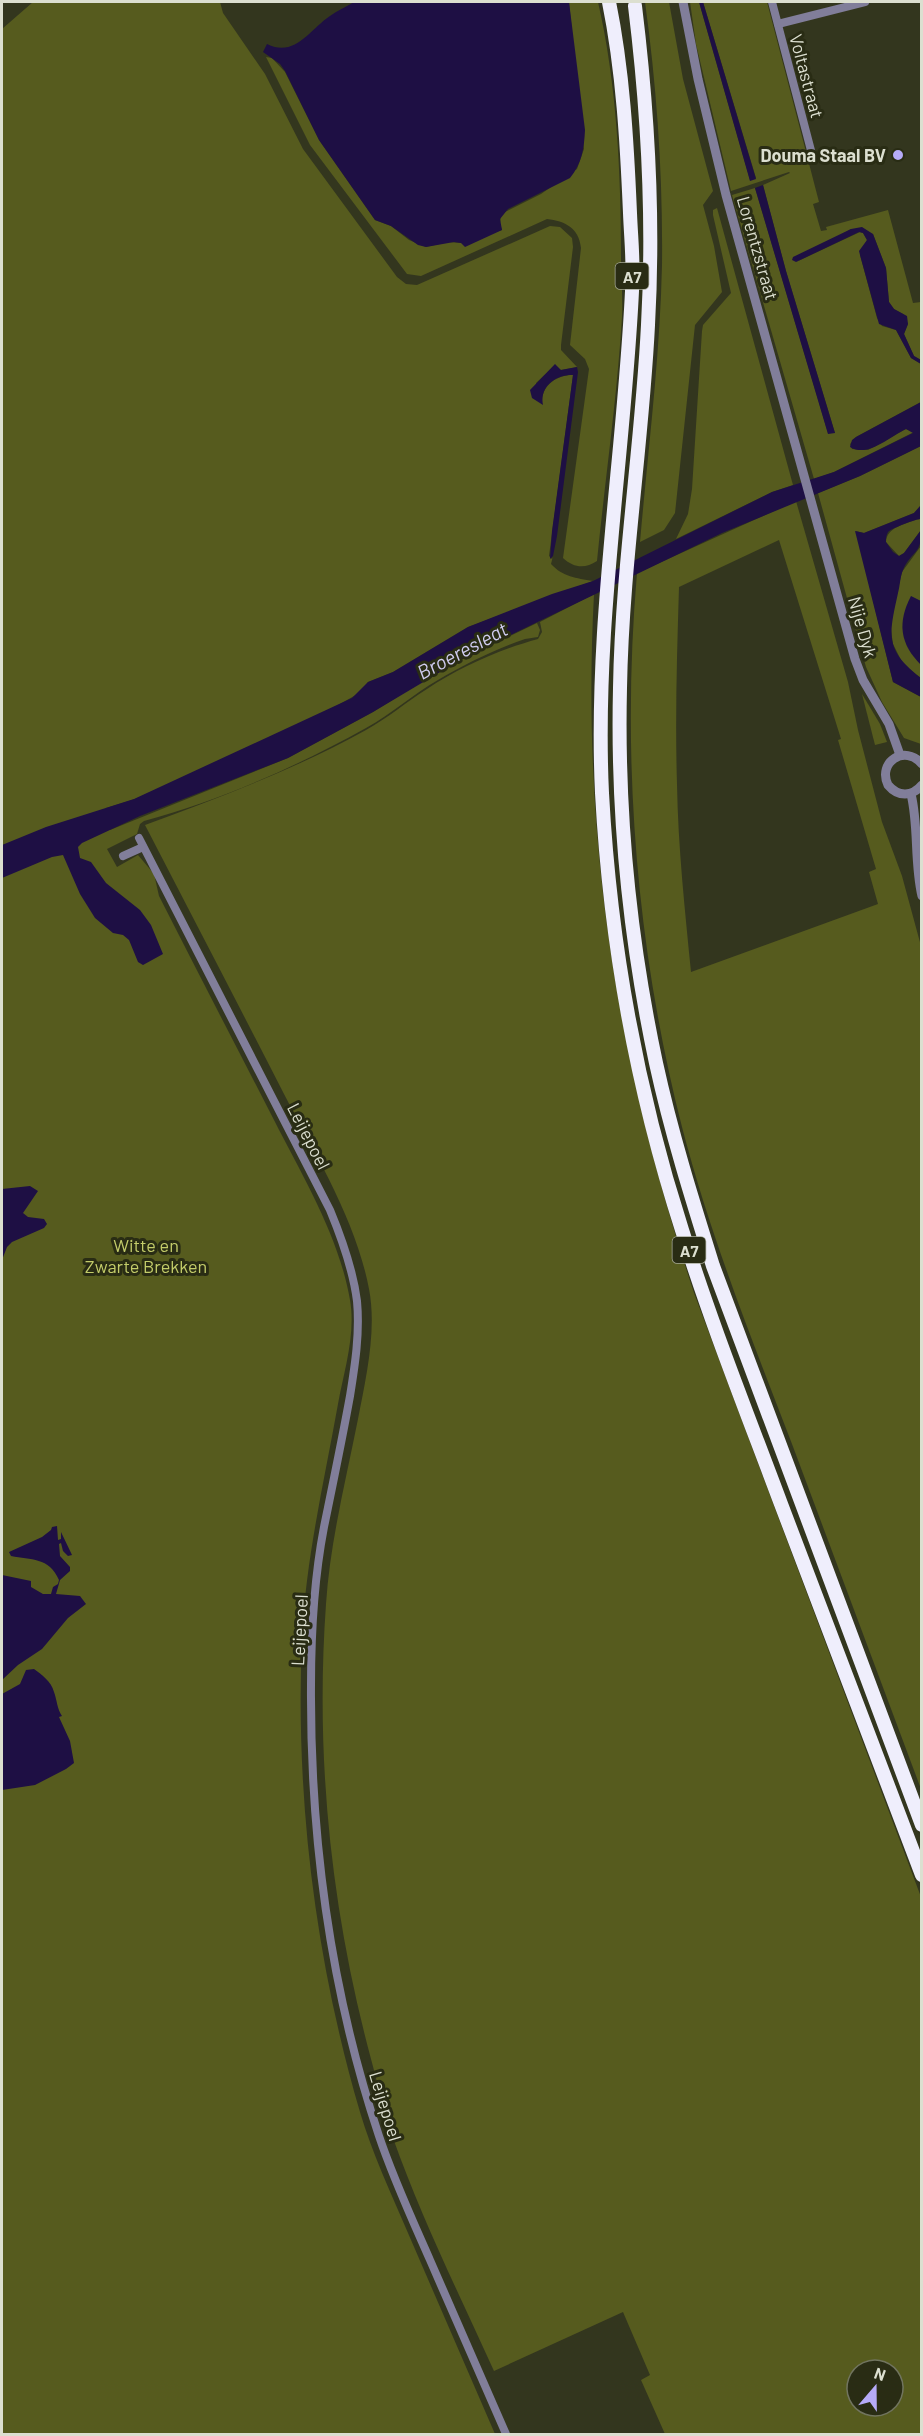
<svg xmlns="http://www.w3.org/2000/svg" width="923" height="2436" viewBox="0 0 923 2436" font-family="Barlow,sans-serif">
<rect width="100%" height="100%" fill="#33361e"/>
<!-- green -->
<g fill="#565b1e" fill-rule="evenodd">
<path d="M33,2h187l3,11 42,61 38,75 94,128 9,7 11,1 133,-59 10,1 12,11 1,9 -12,98v5l16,17 -16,3 -9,-2 -16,15 6,21c-1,-19 15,-29 31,-29l-24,181 3,3 1,-3 -2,8c12,13 25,14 42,17l-125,46 -75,45 -25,10 -7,10 -28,16 -148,69 -50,22 -29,9 4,22 178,-72 85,-46 69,-43 95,-46 3,7 -2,7c-5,1 -8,1 -13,2 -29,10 -60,25 -87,41 -25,14 -46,34 -72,48 -70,39 -145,72 -222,93l-4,3 -3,10 -30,15 10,18 21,-12 16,19 5,22c38,75 77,150 115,224 29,57 65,116 76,180 6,34 -6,71 -12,104 -14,78 -32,154 -36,233 -7,159 13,322 58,475 12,41 31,81 48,121 29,67 58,134 87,201h-493v-2405z"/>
<path d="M569,2h29c19,83 23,171 23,256 0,20 2,39 1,59 -5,82 -17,163 -25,244 -12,8 -23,7 -34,-3l26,-189 -4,-10 -15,-14 11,-97c-2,-20 -16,-27 -34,-29l-126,57 -14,-2 -97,-129 -44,-88 6,1 13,14 34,68 56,80 16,6 18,14 17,7 22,-5 13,1 41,-13 -2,-6 1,-10 40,-20 36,-25 7,-20z"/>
<path d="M645,2h24l14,77 30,112 -10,14 11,41 8,46 -27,33 -20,188 -11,17 -24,12c8,-92 20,-185 22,-277 1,-89 -5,-176 -17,-263z"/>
<polygon points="690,2 699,2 750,180 756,178 703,2 767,2 819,202 813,204 821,231 827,230 826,227 888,210 913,303 921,302 921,360 914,356 904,334 908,324 903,314 894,309 889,302 886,268 873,234 851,229 796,262 860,232 863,233 867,240 860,255 877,318 882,326 896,330 911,358 921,364 921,402 856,437 850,444 852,449 868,450 906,429 914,432 834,472 814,479 732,195 755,188 828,433 835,433 786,271 763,185 790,173 789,172 731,191 696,44"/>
<polygon points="717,208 793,485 772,492 676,539 688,514 692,489 702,331 703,325 731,293 713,215 713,210"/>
<polygon points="921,446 921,505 914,513 864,533 856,531 893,682 921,697 921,744 904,738 882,702 866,667 818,493 860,476"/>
<path d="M796,501l52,181 10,48 24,92 20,54 19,70v843c-43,-115 -86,-230 -129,-345 -40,-104 -82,-209 -110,-317 -46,-180 -61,-369 -45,-554zM779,540l62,199 -3,1 38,129 -7,3 9,32 -187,68c-6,-62 -13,-125 -14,-188 -2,-65 0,-131 2,-197z"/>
<path d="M917,519h4v11l-17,23 -5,3 -13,-14c1,-15 18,-17 31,-23z"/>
<polygon points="921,546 921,601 920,600 921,678 903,664 893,644 890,623 902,572"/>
<path d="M594,594c-13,245 23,466 100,699l227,604v537h-256l-24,-54 9,-5 -27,-63 -129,59c-35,-77 -73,-154 -101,-233 -9,-26 -15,-53 -22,-79 -40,-149 -56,-301 -45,-455 4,-62 20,-124 32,-185 8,-41 19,-89 11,-130 -13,-69 -53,-133 -85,-195 -46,-90 -93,-180 -139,-269 75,-28 151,-56 221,-95 22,-12 40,-28 61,-41 33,-22 74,-40 111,-50l4,-7 -2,-10zM857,2370h36v36h-36z"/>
<polygon points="862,694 880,724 887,742 875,745"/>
</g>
<!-- water -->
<g fill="#1e0f44">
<path d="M354,2h215l16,128c-1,19 -3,33 -15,48l-62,31 -8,10 2,11 -37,17 -4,-4 -7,-1 -28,5 -8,-2 -27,-19 -16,-6 -56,-80 -34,-69 -5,-7 -17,-12 4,-8c28,14 42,-14 63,-28 8,-6 16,-9 24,-14z"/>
<polygon points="699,2 703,2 756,179 750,181"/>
<polygon points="763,185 786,271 835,433 828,434 755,188"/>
<polygon points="862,227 873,234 886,268 889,302 894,309 907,316 908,324 904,334 914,356 921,360 921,364 911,358 896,330 879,324 860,255 859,251 867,240 863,233 859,232 796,262 792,260 793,257 851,229"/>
<path d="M555,364l6,6 16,-3 1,5 -21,164 -4,20 -3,3 2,-28 21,-156c-16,-1 -34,11 -30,30l-11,-7 -2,-8z"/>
<path d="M921,402v44l-61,30 -138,57 -255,123 -94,56 -85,46 -148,58 -58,27 -4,4 2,11 11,4 15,21 34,27 11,15 12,29 -20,11 -5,-3 -9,-22 -6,-5 -10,-2 -18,-15 -15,-24 -17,-39 -11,2 -50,21v-33l44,-18 88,-28 218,-101 16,-16 25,-10 75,-45 84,-33 41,-13 179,-89 62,-20 79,-39 -7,-4c-17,8 -38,29 -56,18l2,-7 4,-3z"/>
<path d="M921,505v14c-5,0 -29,9 -33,13 -2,4 -2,6 -2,10l7,10 6,4 5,-3 17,-23c1,25 -9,20 -18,40 -3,7 -3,16 -5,23 -9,42 -14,56 23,85v19l-28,-15 -38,-151 9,2 50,-20z"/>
<path d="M911,596l10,5v64c-21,-21 -24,-42 -10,-69z"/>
<polygon points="30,1186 38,1191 23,1213 28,1217 44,1219 47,1224 44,1228 12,1242 7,1247 2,1260 2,1189"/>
<path d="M57,1526l1,14 3,-1v-7l11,23 -4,1 -5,-5 -2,-8 -2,1 1,12 10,11v4l-10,9 -4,14 24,2 6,8 -18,14 -26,31 -24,16 -16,15v-105l29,6v6l12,7h8l2,-7 5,-3 1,-4c-10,-23 -28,-20 -48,-24l-2,-4 33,-15 9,-7 1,-3z"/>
<path d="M34,1669c8,6 17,12 20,23 3,8 3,17 8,24l-3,1 11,24 4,22 -8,6 -31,16 -33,5v-96l18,-10 6,-14z"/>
</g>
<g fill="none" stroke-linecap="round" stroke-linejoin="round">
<!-- minor -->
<g stroke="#817e9a" stroke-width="8">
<polyline points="772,2 813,158"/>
<polyline points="778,24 865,2"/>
<path d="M139,838l191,372c12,29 23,59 27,91 3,32 -2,64 -7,95 -8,44 -17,87 -26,131 -10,52 -13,106 -13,158 -1,152 20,307 68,451 14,42 33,83 51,124 25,58 51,116 76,174"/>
<polyline points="123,856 143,847"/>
</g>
<!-- tertiary -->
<g stroke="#817e9a" stroke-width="9">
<polyline points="683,2 698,79 726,195 855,659 863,680 889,724 900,755"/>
<path d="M922,764c-17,-20 -45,-2 -34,21 10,12 24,12 34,0"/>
<path d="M911,794c8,33 3,68 11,102"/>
</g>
<!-- motorway -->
<g stroke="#efeefc" stroke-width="14">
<path d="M609,2c14,69 18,141 21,211 1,26 4,52 2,78 -8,168 -38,334 -30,502 8,148 35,297 80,437 29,93 65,183 99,274 47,123 94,247 141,371"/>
<path d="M635,6c13,106 19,213 13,319 -6,121 -26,242 -28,363 -3,125 10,253 36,375 15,69 36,136 57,203l209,559"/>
</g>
</g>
<!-- markers -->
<circle fill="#b6abf8" stroke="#292c14" stroke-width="2" cx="898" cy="155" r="6"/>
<g text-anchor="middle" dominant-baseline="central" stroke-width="6" stroke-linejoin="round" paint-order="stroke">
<!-- shield labels -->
<g fill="#292c14" stroke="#a6a998" stroke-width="1.5">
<rect x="615.5" y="263" width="33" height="26" rx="4.5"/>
<rect x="672.5" y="1237" width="33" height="26" rx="4.5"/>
</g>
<g font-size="16" font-weight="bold" fill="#dcdfd0">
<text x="632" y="276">A7</text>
<text x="689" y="1250">A7</text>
</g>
<!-- street labels -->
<g font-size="18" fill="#dcdfd0" stroke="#292c14">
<text transform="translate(807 76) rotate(75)">Voltastraat</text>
<text transform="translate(758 248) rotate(74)">Lorentzstraat</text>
<text transform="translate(863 627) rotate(74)">Nije Dyk</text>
<text transform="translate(309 1136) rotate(63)">Leijepoel</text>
<text transform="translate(299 1630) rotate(-87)">Leijepoel</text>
<text transform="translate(386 2106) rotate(73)">Leijepoel</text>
</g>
<!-- poi labels -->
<g font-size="18" font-weight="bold" fill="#dcdfd0" stroke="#292c14" text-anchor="end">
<text x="886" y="155">Douma Staal BV</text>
</g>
<!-- park labels -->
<g font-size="18" fill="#c4cd6a" stroke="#292c14">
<text x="146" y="1245">Witte en<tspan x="146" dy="21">Zwarte Brekken</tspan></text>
</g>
<!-- water labels -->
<g font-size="20" font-style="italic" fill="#d0ccf0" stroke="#292c14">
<text transform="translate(462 650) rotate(-28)">Broeresleat</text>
</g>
</g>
<!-- border -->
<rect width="923" height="2436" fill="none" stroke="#dcdfd0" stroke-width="6"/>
<!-- north arrow -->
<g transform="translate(875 2388) rotate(20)"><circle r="28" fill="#292c14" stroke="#71745f" stroke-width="1.5"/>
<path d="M0-4.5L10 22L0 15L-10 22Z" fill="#b6abf8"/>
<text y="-9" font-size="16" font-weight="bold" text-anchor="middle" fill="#dcdfd0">N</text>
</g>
</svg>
